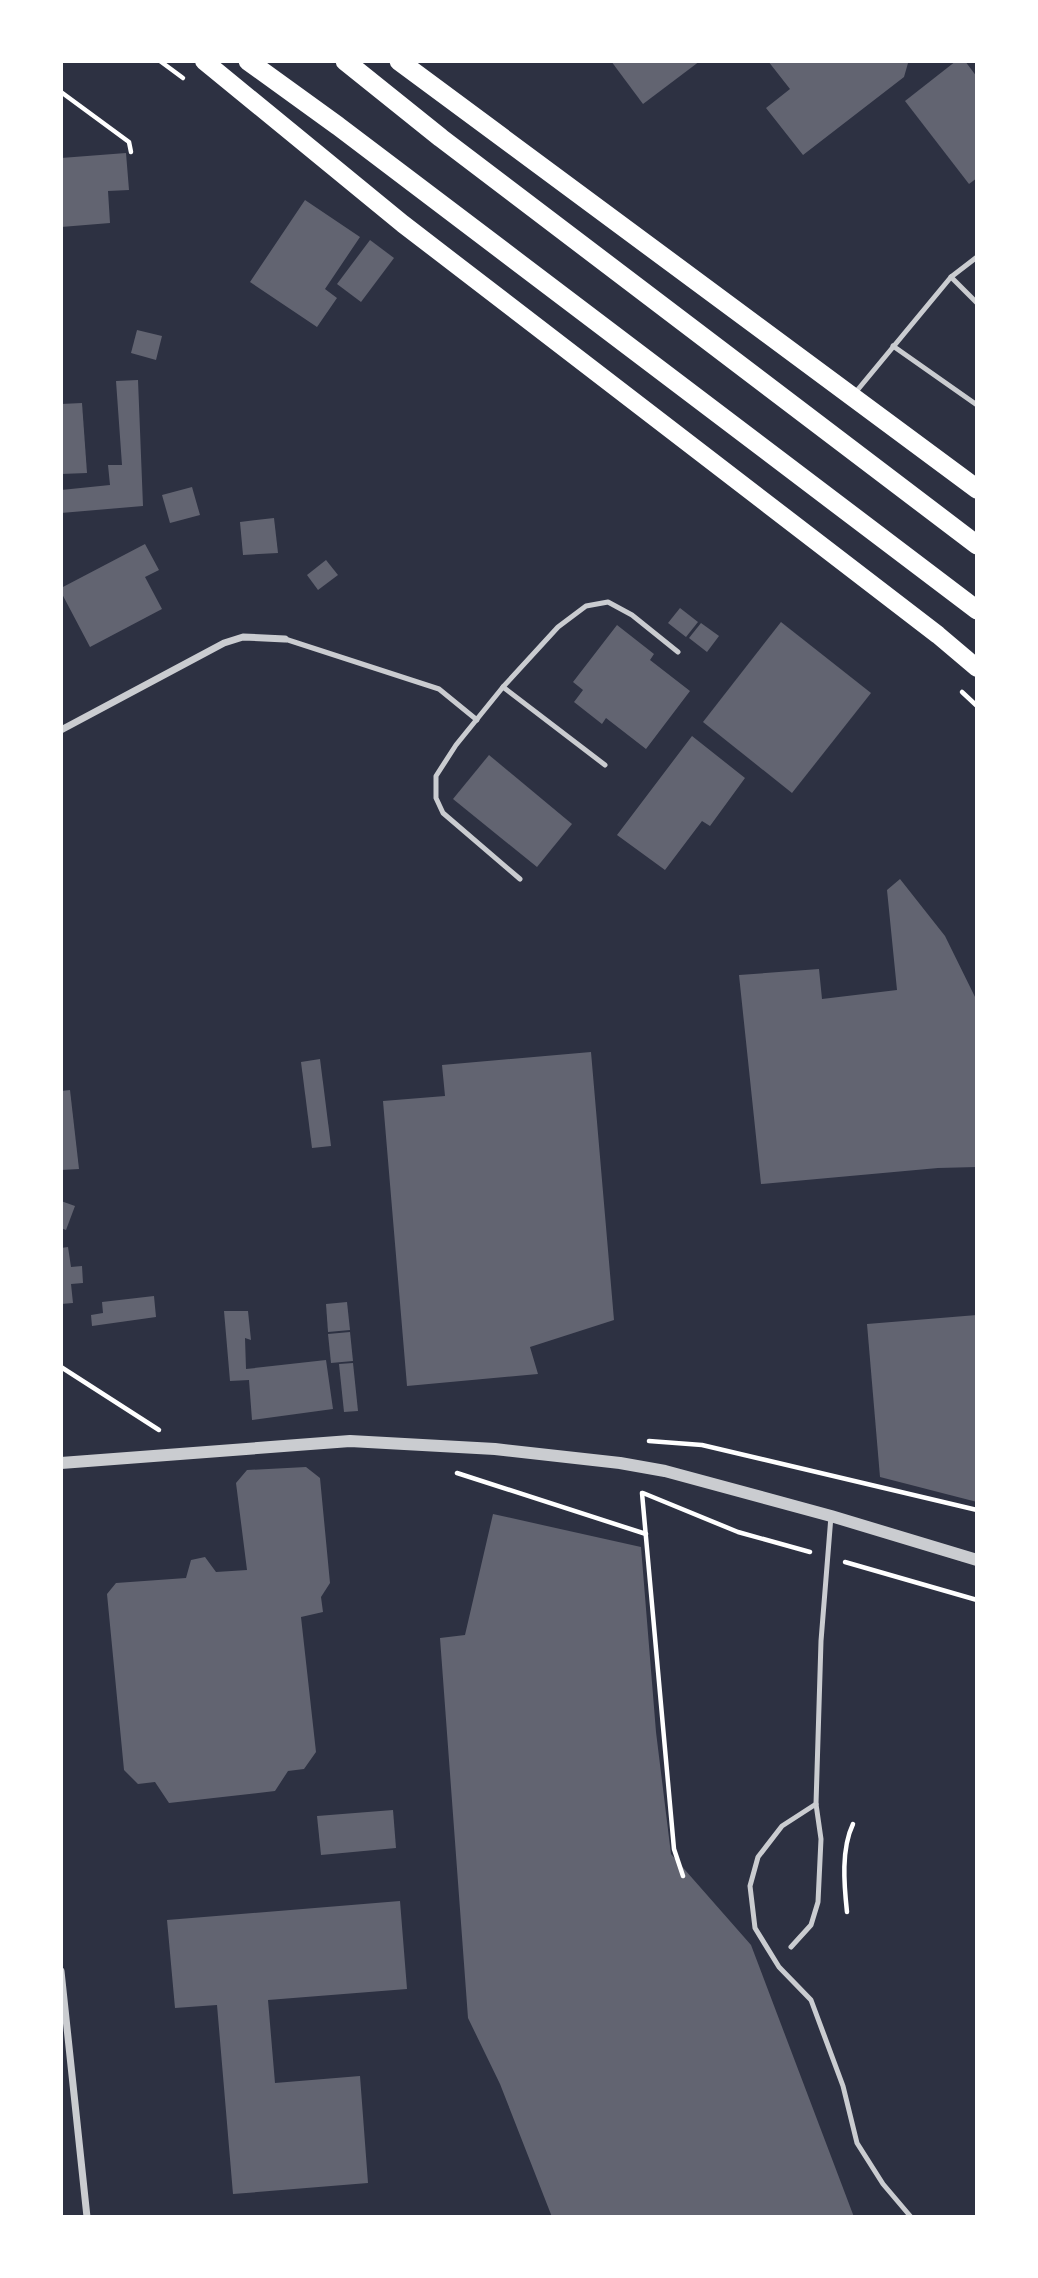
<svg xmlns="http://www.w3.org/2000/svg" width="1038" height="2278" viewBox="0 0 1038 2278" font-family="'Golos Text',sans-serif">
<rect width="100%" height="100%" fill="#2d3142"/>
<!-- building -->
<g fill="#626471">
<polygon points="611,61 700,61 643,104"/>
<polygon points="768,61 910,61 908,63 904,77 803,155 766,108 790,89"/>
<polygon points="956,61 965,61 977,77 977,178 969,184 905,101"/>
<polygon points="126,153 129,190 108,191 110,223 61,227 61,158"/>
<polygon points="305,200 360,237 325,289 337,298 317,327 250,282"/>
<polygon points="370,240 394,258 361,302 337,284"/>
<polygon points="137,330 162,336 156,360 131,353"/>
<polygon points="138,380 143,506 61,513 61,490 110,485 108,465 122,465 116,381"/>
<polygon points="82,403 87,473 61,474 61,404"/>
<polygon points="192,487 200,515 170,523 162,495"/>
<polygon points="274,518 278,553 243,555 240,522"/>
<polygon points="145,544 159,570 145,577 162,609 90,647 61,592 61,588"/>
<polygon points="326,560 338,575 318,590 307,575"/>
<polygon points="680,608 698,622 686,637 668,623"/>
<polygon points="781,622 871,693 792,793 703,722"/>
<polygon points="701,623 719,636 707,652 689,638"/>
<polygon points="617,625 654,654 650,660 690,691 646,749 606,718 602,724 574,702 583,690 573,682"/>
<polygon points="692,736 745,778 710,826 702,821 665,870 617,835"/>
<polygon points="489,755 572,824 537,867 453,799"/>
<polygon points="900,879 945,936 977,1001 977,1167 938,1168 761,1184 739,975 819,969 822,999 897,990 887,890"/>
<polygon points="591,1052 614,1320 530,1347 538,1374 407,1386 383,1101 445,1096 442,1065"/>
<polygon points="320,1059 331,1146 312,1148 301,1062"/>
<polygon points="70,1090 79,1169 61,1170 61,1091"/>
<polygon points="61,1201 75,1206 66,1230 61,1228"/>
<polygon points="68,1247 71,1267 82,1266 83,1283 71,1284 73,1303 61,1304 61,1248"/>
<polygon points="154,1296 156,1317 92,1326 91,1315 103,1313 102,1302"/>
<polygon points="347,1302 350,1330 328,1332 326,1304"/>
<polygon points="224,1311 248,1311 251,1340 245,1338 246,1369 326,1360 333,1409 252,1420 249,1380 230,1381"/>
<polygon points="977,1315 977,1502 880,1477 867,1324"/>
<polygon points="350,1332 353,1361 331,1363 328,1334"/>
<polygon points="353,1363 358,1411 344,1412 339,1364"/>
<polygon points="306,1467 320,1478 330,1583 321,1597 323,1612 301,1617 316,1752 304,1769 288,1771 275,1791 169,1803 155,1782 138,1784 124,1770 107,1594 116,1583 186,1578 191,1560 205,1557 216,1572 247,1570 236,1483 247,1470"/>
<polygon points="493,1514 641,1547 656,1732 671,1854 751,1945 854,2217 552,2217 500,2084 468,2018 440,1638 465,1635"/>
<polygon points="393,1810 396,1848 321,1855 317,1816"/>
<polygon points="400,1901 407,1989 268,2000 275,2083 360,2076 368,2183 233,2194 217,2005 175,2008 167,1920"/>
</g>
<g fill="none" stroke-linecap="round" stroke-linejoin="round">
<!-- path -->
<g stroke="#fff" stroke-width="4.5">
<polyline points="160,61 183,78"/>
<polyline points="61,92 129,142 131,152"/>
<polyline points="962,692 977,706"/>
<polyline points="61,1367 159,1430"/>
<polyline points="649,1441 702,1445 977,1510"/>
<polyline points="457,1473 646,1534"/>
<polyline points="642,1493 674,1849 683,1876"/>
<polyline points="643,1493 738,1532 810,1552"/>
<polyline points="845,1562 977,1600"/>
<path d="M847,1912c-3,-28 -6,-63 6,-88"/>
</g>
<!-- service -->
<g stroke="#caccd0" stroke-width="5">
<polyline points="951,277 977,303"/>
<polyline points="893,346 977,405"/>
<polyline points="855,393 951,277 977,257"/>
<polyline points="285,639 439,689 477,720"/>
<polyline points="503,687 605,765"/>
<polyline points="520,879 443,813 436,798 436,776 456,745 503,687 558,627 586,606 608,602 632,615 678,652"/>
<polyline points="816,1804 782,1826 758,1857 750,1886 755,1928 779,1967 811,2000 843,2086 857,2143 883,2184 911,2217"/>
<polyline points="791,1947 811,1925 818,1902 821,1839 816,1804 821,1641 831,1516"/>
</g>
<!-- minor -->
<g stroke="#caccd0" stroke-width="7">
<polyline points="61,730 224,643 243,637 285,639"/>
<polyline points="61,1971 87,2217"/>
</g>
<!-- tertiary -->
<polyline stroke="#caccd0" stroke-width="12" points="61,1463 350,1441 495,1449 620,1463 665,1471 831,1516 977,1560"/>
<!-- primary -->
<polyline stroke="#fff" stroke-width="18" points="204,61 403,224 938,635 977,668"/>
<!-- trunk -->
<g stroke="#fff" stroke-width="19">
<polyline points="248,61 338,126 977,610"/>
<polyline points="345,61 441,138 977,545"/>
<polyline points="399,61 977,489"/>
</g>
</g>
<!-- border -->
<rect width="1038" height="2278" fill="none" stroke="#ffffff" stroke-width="126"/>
</svg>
